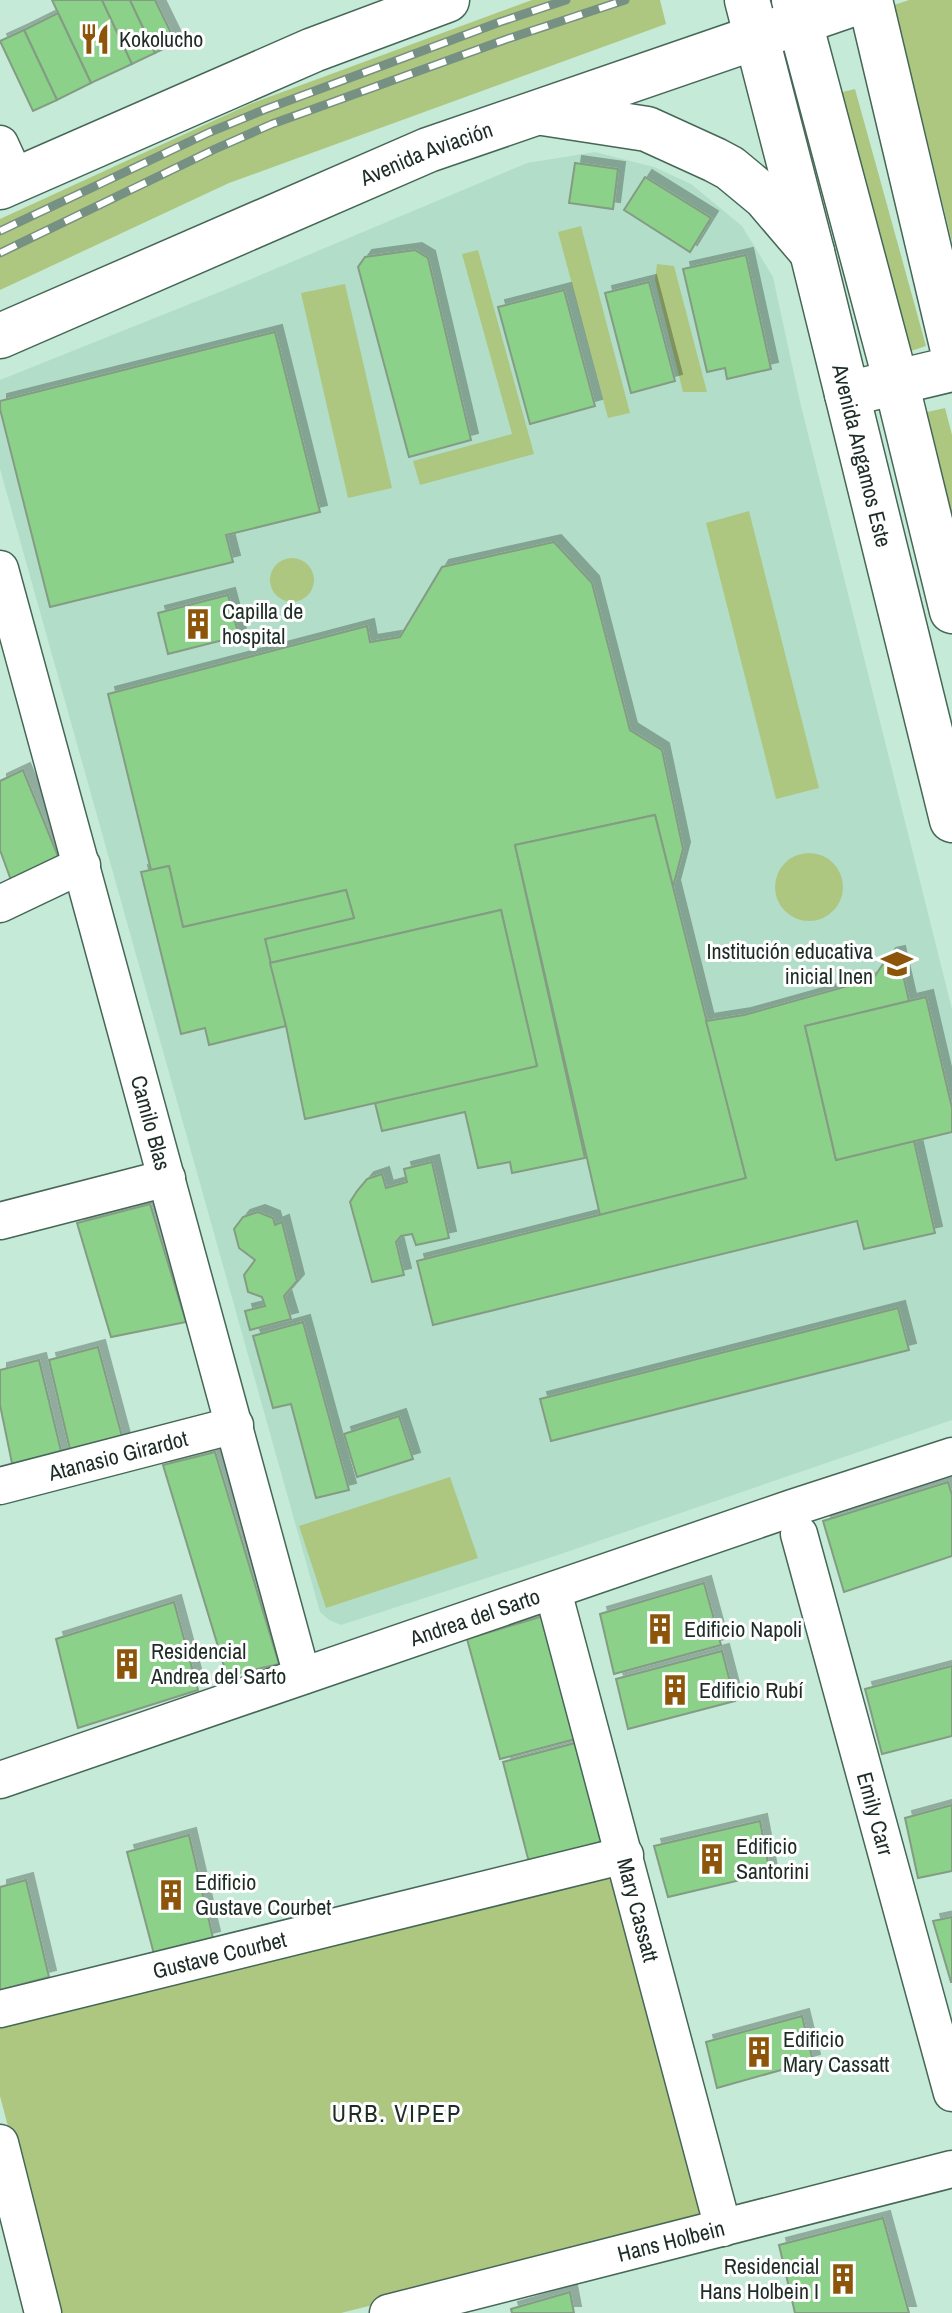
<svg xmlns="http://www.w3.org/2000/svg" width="952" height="2313" viewBox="0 0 952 2313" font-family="'Archivo Narrow',sans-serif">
<defs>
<filter id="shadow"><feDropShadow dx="7" dy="-7" stdDeviation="0" flood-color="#0004"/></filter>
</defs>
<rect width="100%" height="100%" fill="#c5ead7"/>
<!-- built -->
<polygon fill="#b2dec9" points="595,152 654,167 691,184 742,226 773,277 801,406 952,1009 952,1420 549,1558 341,1625 329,1620 320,1612 0,469 0,380 232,287 527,163"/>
<!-- green -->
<g fill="#adc780">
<polygon points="532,0 660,0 666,24 229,183 0,290 0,219 250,104"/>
<polygon points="909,0 952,0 952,242 894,5"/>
<polygon points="855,89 926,346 905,353 834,94"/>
<polygon points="581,226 630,413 608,418 558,232"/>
<polygon points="478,250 534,454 420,485 413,461 512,434 462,254"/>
<polygon points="657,264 674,266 707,392 683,392 655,280"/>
<polygon points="345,284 392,488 348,498 301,293"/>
<polygon points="945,408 952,435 952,533 923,413"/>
<polygon points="749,511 819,788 776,799 706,523"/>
<circle cx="292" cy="580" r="22"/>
<circle cx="809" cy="887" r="34"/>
<polygon points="450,1477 478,1558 326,1608 299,1526"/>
<polygon points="616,1871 708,2221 341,2313 57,2313 0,2096 0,2021"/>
</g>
<!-- building -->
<g fill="#8bd18a" stroke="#849c83" stroke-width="2" filter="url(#shadow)">
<polygon points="52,0 102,0 132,64 91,83"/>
<polygon points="102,0 130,0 155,53 132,64"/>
<polygon points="130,0 155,0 176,43 155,53"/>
<polygon points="58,13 91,83 57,100 24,30"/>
<polygon points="24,30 57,100 33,111 0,41"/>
<polygon points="575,163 618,169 613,209 569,203"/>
<polygon points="645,177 711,218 690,252 624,210"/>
<polygon points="415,250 428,258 471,440 409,457 358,267 365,257"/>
<polygon points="746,255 771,369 727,379 725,368 707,372 683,269"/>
<polygon points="649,282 675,381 631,393 605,293"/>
<polygon points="564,290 595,406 530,424 498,307"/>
<polygon points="275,332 320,512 226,535 233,562 50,607 0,409 0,401"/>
<polygon points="554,542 592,583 630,730 662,750 683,849 673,887 655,815 515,845 585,1158 512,1173 510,1162 478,1168 465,1112 382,1131 375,1103 537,1066 501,910 270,963 265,939 354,918 346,890 183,927 169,866 151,870 108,694 367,626 370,642 400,637 442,567"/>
<polygon points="228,595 239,636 168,654 158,613"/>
<polygon points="23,770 60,861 12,883 0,850 0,781"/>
<polygon points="655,815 746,1178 600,1215 515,845"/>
<polygon points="169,866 183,927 346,890 354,918 265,939 286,1026 209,1045 205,1028 181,1034 141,872"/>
<polygon points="501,910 537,1066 305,1119 286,1026 270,963"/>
<polygon points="898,953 909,1001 805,1026 836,1160 914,1141 935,1233 864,1249 857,1221 433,1325 417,1261 746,1178 706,1021 744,1015 873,979 889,955"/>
<polygon points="926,997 952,1108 952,1132 836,1160 805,1026"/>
<polygon points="432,1162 449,1238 416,1245 412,1234 401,1236 396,1242 404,1275 372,1282 350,1202 357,1191 367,1179 382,1174 386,1188 407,1182 404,1169"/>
<polygon points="150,1204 186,1322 111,1337 77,1223"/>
<polygon points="258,1212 273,1218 275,1225 282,1222 297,1281 284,1296 291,1319 250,1330 245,1311 265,1306 262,1297 248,1292 244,1275 255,1260 239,1248 234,1229 243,1217"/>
<polygon points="898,1308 909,1350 551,1441 540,1399"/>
<polygon points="303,1322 349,1490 316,1498 291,1404 273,1408 253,1336"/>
<polygon points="98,1347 123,1440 72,1458 49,1360"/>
<polygon points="39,1360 63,1459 14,1473 0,1405 0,1370"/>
<polygon points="399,1416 413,1459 357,1477 344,1434"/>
<polygon points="215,1452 279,1664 227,1676 163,1465"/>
<polygon points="948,1482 952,1495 952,1556 844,1592 823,1521"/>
<polygon points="704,1583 721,1645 614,1674 600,1614"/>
<polygon points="174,1602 198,1690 78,1728 56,1639"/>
<polygon points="543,1616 579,1738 500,1759 467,1639"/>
<polygon points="722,1651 735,1701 628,1729 616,1679"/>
<polygon points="952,1666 952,1736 882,1754 865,1689"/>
<polygon points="579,1742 608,1849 531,1870 503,1762"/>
<polygon points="952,1805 952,1871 918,1878 905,1818"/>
<polygon points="760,1821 770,1873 668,1897 654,1846"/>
<polygon points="189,1835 213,1938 154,1954 127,1852"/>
<polygon points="26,1880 49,1977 0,1990 0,1887"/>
<polygon points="952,1917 952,1982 951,1982 933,1921"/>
<polygon points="802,2016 813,2061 717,2088 706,2042"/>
<polygon points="883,2218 909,2313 795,2313 779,2245"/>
<polygon points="570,2292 574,2313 512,2313 511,2309"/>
</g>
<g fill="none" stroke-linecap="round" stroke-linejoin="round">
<defs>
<g id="street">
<polyline points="0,144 16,179"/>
<path id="s1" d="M0,569l302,1107"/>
<polyline points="0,904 82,865"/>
<polyline points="0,1221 167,1178"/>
<path id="s2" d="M0,1486l235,-61"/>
<path id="s3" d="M799,1534l153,559"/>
<path id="s4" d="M553,1591l170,637"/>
<path id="s5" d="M0,1780l792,-272 160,-52"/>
<path id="s6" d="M0,2009l625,-154"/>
<polyline points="0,2143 43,2313"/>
<path id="s7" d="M388,2313l564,-144"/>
</g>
<g id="secondary">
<path id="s8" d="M747,0l65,252 140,568"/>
</g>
<g id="primary">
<polyline points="794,0 896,382 952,611"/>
<polyline points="870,0 952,346"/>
<polyline points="543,113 647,129 715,160 730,168 765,197 812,252"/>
<polyline points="0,187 313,50 447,0"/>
<path id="s9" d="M0,336l428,-186 436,-150"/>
<polyline points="847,394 952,369"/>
</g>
</defs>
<!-- street casing -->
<use href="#street" stroke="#466757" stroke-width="39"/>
<!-- secondary casing -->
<use href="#secondary" stroke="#466757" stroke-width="47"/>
<!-- primary casing -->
<use href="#primary" stroke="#466757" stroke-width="47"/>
<!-- street -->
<use href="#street" stroke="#fff" stroke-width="36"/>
<!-- secondary -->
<use href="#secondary" stroke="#fff" stroke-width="44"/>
<!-- primary -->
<use href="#primary" stroke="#fff" stroke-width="44"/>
<defs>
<g id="rail">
<polyline points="0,231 210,132 266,109 500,22 566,0"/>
<polyline points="0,253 215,149 272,124 507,39 625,0"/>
</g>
</defs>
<!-- rail casing -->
<use href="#rail" stroke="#769083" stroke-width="9"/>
<!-- rail -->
<use href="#rail" stroke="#fff" stroke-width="6" stroke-dasharray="18" stroke-linecap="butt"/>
</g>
<!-- icons -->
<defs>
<symbol id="restaurant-bare" viewBox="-9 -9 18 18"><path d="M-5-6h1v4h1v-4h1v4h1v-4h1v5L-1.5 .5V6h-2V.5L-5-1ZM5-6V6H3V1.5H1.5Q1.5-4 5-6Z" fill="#8c5509" stroke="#fff" stroke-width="2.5" paint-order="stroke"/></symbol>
<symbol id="building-bare" viewBox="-9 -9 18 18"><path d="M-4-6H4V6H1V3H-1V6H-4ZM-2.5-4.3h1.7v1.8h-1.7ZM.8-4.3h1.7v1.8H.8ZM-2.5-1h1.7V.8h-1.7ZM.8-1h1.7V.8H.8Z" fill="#8c5509" stroke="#fff" stroke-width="2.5" paint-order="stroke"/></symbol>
<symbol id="school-bare" viewBox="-9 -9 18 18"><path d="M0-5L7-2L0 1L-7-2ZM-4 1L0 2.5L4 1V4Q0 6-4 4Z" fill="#8c5509" stroke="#fff" stroke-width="2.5" paint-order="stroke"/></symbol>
</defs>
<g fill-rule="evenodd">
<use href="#restaurant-bare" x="73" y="17" width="44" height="44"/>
<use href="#building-bare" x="176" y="602" width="44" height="44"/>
<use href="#school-bare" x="875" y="942" width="44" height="44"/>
<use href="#building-bare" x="638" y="1607" width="44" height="44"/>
<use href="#building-bare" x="105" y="1642" width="44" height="44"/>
<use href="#building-bare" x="653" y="1668" width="44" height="44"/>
<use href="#building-bare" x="690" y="1837" width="44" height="44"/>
<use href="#building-bare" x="149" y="1873" width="44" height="44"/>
<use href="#building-bare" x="737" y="2030" width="44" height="44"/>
<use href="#building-bare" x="821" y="2257" width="44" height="44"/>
</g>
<g text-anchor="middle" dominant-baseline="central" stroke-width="6" stroke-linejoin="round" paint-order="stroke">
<!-- poi labels -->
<g font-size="22" fill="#1d2c25" stroke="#fff" text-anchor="start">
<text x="119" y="39">Kokolucho</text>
<text x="222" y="611">Capilla de<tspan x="222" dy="25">hospital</tspan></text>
<text x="873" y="951" text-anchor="end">Institución educativa<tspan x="873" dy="25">inicial Inen</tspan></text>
<text x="684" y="1629">Edificio Napoli</text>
<text x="151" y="1651">Residencial<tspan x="151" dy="25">Andrea del Sarto</tspan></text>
<text x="699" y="1690">Edificio Rubí</text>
<text x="736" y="1846">Edificio<tspan x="736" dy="25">Santorini</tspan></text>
<text x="195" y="1882">Edificio<tspan x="195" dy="25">Gustave Courbet</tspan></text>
<text x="783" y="2039">Edificio<tspan x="783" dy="25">Mary Cassatt</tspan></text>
<text x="819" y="2266" text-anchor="end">Residencial<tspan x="819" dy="25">Hans Holbein I</tspan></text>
</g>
<!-- street labels -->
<g font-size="22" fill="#1d2c25" stroke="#fff">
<text stroke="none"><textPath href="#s9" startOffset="464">Avenida Aviación</textPath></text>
<text stroke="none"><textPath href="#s8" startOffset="470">Avenida Angamos Este</textPath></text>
<text stroke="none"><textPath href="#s1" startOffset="574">Camilo Blas</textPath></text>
<text stroke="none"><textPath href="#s2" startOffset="122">Atanasio Girardot</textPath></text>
<text stroke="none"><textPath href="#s5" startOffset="502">Andrea del Sarto</textPath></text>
<text stroke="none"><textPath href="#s3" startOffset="290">Emily Carr</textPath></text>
<text stroke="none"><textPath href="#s4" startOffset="330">Mary Cassatt</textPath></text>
<text stroke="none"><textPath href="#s6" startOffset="226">Gustave Courbet</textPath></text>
<text stroke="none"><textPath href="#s7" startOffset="292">Hans Holbein</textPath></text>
</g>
<!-- neighbourhood labels -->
<g font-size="24" letter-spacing="2" fill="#1d2c25" stroke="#fff">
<text x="397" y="2113">URB. VIPEP</text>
</g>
</g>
</svg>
